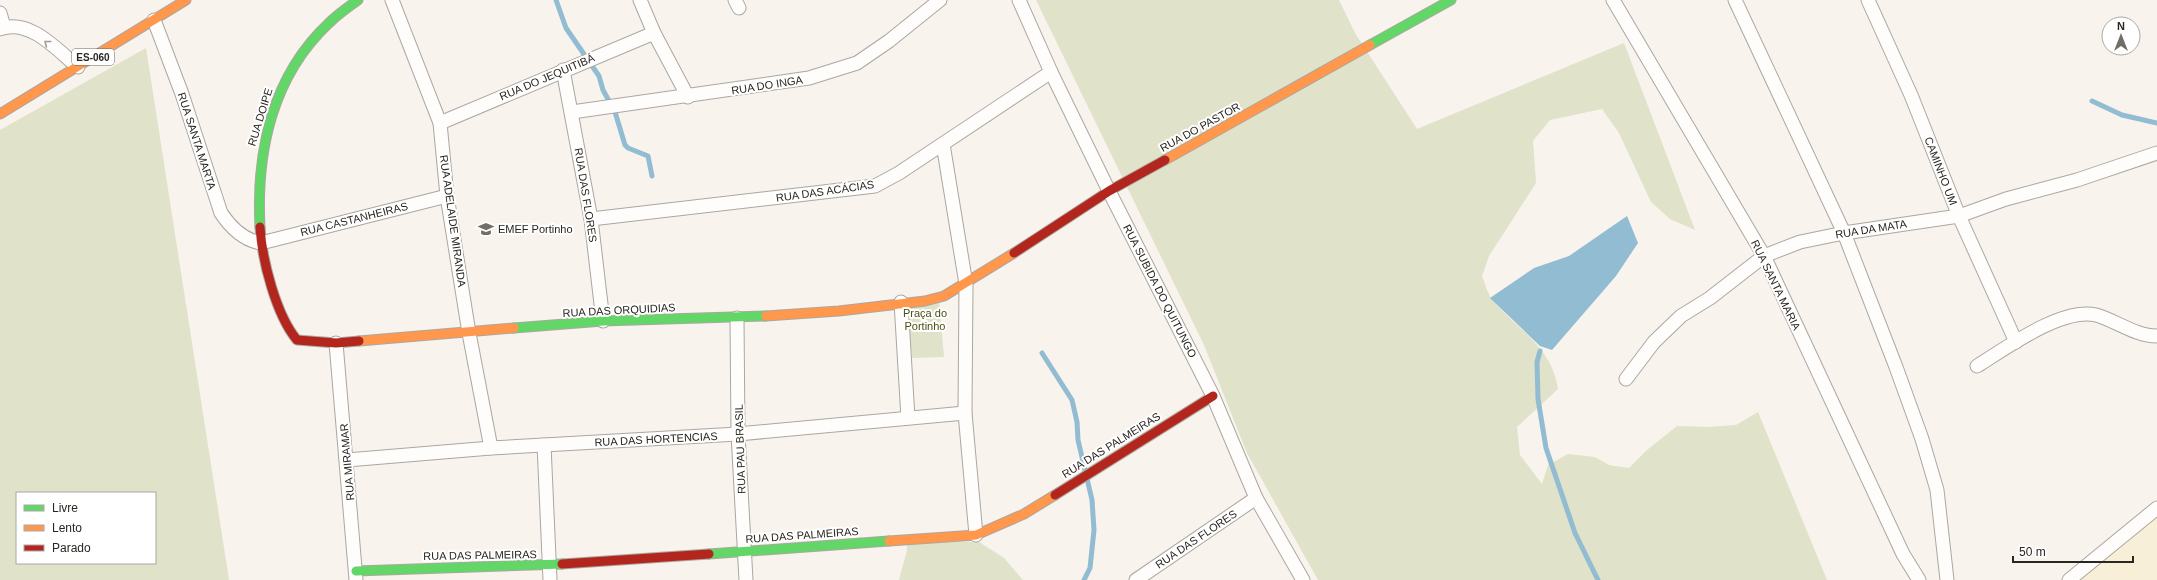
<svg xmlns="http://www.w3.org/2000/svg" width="2157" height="580" viewBox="0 0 2157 580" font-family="Helvetica,sans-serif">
<rect width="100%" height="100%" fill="#f8f3ec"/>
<!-- green -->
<g fill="#e0e2ca" fill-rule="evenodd">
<path d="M1036,0h303l16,33 62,96 207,-86 71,187 -25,-11 -19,-17 -32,-69 -17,-24 -52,11 -17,21 3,42 -47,73 -7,20c3,7 5,17 10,23 25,31 60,47 66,90l-41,38 3,28 22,29 6,-19 20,-11 27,3 14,8 20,3 18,-18 30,-24 32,1 27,-2 22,-13 69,168h-509l-71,-127 -43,-108z"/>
<path d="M146,48l83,532h-229v-450zM17,493h138v70h-138z"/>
<polygon points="939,301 944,357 912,358 907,303"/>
<polygon points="907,540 979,542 1004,558 1023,580 899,580 907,550"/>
</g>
<!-- sand -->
<polygon fill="#f7efd7" points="2157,507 2157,580 2067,580"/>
<!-- water -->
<polygon fill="#92bcd1" points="1627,216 1638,243 1616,276 1552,350 1540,346 1490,298 1534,268 1569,256"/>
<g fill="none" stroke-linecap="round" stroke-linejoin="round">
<!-- stream -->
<g stroke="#92bcd1" stroke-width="5">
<polyline points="556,0 566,28 599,76 603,90 615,112 625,145 628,148 648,156 652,176"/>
<polyline points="2092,101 2122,115 2157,123"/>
<polyline points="1540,351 1537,362 1538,399 1546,448 1575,533 1598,580"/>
<polyline points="1042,353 1072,400 1077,422 1078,440 1092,500 1094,530 1090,568 1084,580"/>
</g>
<defs>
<g id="street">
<polyline points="392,0 440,123 447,196 469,333 491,448"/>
<polyline points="640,0 654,33 688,97"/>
<polyline points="735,0 739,8"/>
<polyline points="1019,0 1051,72 1109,191 1213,396 1256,498 1303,580"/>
<polyline points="1613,0 1764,256 1903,554 1919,580"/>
<polyline points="1735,0 1844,233 1896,367 1922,439 1937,490 1947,580"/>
<polyline points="1868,0 1911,95 1959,216 2016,342"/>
<polyline points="0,13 4,27"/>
<path d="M154,20l28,74 39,119c10,15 22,27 40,30l186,-47"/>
<path d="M0,29c30,-11 57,21 78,38"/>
<polyline points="563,70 591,219 603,321"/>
<polyline points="572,112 809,78 857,63 889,41 940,0"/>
<polyline points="440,123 654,33"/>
<polyline points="943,144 966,284 965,413 976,535"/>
<polyline points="591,219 875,186 899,173 1051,72"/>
<polyline points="901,302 908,418"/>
<polyline points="737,318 738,434 746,580"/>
<polyline points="336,343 356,580"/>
<path d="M1977,366c29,-18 85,-59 119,-51 21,6 39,21 61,21"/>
<polyline points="1626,379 1654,342 1681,316 1710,298 1764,256 1800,242 1844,233 1959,216 2006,199 2077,180 2157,153"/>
<polyline points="544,445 550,580"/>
<polyline points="347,460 491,448 738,434 965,413"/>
<polyline points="1136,580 1256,498"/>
<polyline points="2069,580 2157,508"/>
</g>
<g id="fast">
<polyline points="1370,45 1451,0"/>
<path d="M260,227c-4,-75 12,-151 69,-204 9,-9 19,-16 29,-23"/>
<polyline points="514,328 603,321 766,316"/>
<polyline points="709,554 889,541"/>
<polyline points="356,571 562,564"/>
</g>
<g id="slow">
<polyline points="0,114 186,0"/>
<polyline points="1165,160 1370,45"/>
<polyline points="766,316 839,311 925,301 944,296 1014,253"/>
<polyline points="359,341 514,328"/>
<polyline points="889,541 976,535 1024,514 1055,495"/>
</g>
<g id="jam">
<path d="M260,227c2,33 16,88 37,113l39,3 23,-2"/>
<polyline points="1014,253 1109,191 1165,160"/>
<polyline points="1055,495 1213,396"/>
<polyline points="562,564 709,554"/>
</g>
</defs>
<!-- street casing -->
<use href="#street" stroke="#aba7a1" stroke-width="15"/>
<!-- fast casing -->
<use href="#fast" stroke="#aba7a1" stroke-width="11"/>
<!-- slow casing -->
<use href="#slow" stroke="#aba7a1" stroke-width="11"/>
<!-- jam casing -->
<use href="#jam" stroke="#aba7a1" stroke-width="11"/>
<!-- street -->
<use href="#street" stroke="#fefdfc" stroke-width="13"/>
<!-- fast -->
<use href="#fast" stroke="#63d668" stroke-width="9"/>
<!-- slow -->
<use href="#slow" stroke="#ff974d" stroke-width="9"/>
<!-- jam -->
<use href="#jam" stroke="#b3261e" stroke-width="9"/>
</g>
<!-- one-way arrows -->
<defs><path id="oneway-chevron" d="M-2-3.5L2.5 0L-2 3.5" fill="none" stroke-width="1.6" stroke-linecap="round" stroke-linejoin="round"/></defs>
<use stroke="#9f9c99" href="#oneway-chevron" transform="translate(47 43) rotate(-142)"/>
<!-- icons -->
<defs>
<symbol id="school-bare" viewBox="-9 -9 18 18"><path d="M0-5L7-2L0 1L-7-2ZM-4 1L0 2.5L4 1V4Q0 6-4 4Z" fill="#726e67" stroke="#fff" stroke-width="2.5" paint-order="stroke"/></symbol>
</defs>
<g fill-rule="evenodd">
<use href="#school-bare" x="475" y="218" width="22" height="22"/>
</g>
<g text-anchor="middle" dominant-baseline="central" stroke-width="4" stroke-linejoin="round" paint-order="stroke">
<!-- shield labels -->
<rect fill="#fff" stroke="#6a6763" stroke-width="1" x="72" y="49" width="42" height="16" rx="3"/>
<g font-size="10" font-weight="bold" fill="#2a2620">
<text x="93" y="57">ES-060</text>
</g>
<!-- street labels -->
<g font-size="11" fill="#2a2620" stroke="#fff">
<text transform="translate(547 77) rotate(-23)">RUA DO JEQUITIBÁ</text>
<text transform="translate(767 85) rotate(-9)">RUA DO INGA</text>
<text transform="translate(260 117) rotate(-73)">RUA DOIPE</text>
<text transform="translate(1200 127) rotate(-29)">RUA DO PASTOR</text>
<text transform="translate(197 141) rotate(72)">RUA SANTA MARTA</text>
<text transform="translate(1941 171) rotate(69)">CAMINHO UM</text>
<text transform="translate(825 191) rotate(-8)">RUA DAS ACÁCIAS</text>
<text transform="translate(586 195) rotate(81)">RUA DAS FLORES</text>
<text transform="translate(354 219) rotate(-14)">RUA CASTANHEIRAS</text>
<text transform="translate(453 221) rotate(82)">RUA ADELAIDE MIRANDA</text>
<text transform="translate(1871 229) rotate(-9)">RUA DA MATA</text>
<text transform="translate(1776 285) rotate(64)">RUA SANTA MARIA</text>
<text transform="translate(1160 291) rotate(63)">RUA SUBIDA DO QUITUNGO</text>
<text transform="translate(619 310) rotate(-3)">RUA DAS ORQUIDIAS</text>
<text transform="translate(656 439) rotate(-3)">RUA DAS HORTENCIAS</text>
<text transform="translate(1111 445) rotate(-32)">RUA DAS PALMEIRAS</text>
<text transform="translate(740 449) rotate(-92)">RUA PAU BRASIL</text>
<text transform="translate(347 462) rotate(-95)">RUA MIRAMAR</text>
<text transform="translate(802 535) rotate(-4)">RUA DAS PALMEIRAS</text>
<text transform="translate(1196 539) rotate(-34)">RUA DAS FLORES</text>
<text transform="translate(480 555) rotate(-1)">RUA DAS PALMEIRAS</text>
</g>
<!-- poi labels -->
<g font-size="11" fill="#2a2620" stroke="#fff" text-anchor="start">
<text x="498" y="229">EMEF Portinho</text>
</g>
<!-- park labels -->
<g font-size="11" fill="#49520e" stroke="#fff">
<text x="925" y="313">Praça do<tspan x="925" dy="13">Portinho</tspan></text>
</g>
</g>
<!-- legend -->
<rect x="16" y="492" width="140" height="72" fill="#ffffff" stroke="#aaa8a6"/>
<rect x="24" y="505" width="20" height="6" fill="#63d668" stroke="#aaa8a6"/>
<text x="52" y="512" font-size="12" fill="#2a2620">Livre</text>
<rect x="24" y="525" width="20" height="6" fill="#ff974d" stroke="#aaa8a6"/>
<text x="52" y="532" font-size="12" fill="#2a2620">Lento</text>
<rect x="24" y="545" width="20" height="6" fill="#b3261e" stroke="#aaa8a6"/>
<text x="52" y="552" font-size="12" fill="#2a2620">Parado</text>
<!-- north arrow -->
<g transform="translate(2121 36)"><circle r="19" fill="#ffffff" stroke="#aaa8a6"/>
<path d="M0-3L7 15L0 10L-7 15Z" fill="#726e67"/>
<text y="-6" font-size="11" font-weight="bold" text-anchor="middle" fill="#2a2620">N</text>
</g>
<!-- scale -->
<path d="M2013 556v6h120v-6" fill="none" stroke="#2a2620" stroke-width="2"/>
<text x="2019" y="556" font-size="12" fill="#2a2620" stroke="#ffffff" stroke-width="3" paint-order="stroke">50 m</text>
</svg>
